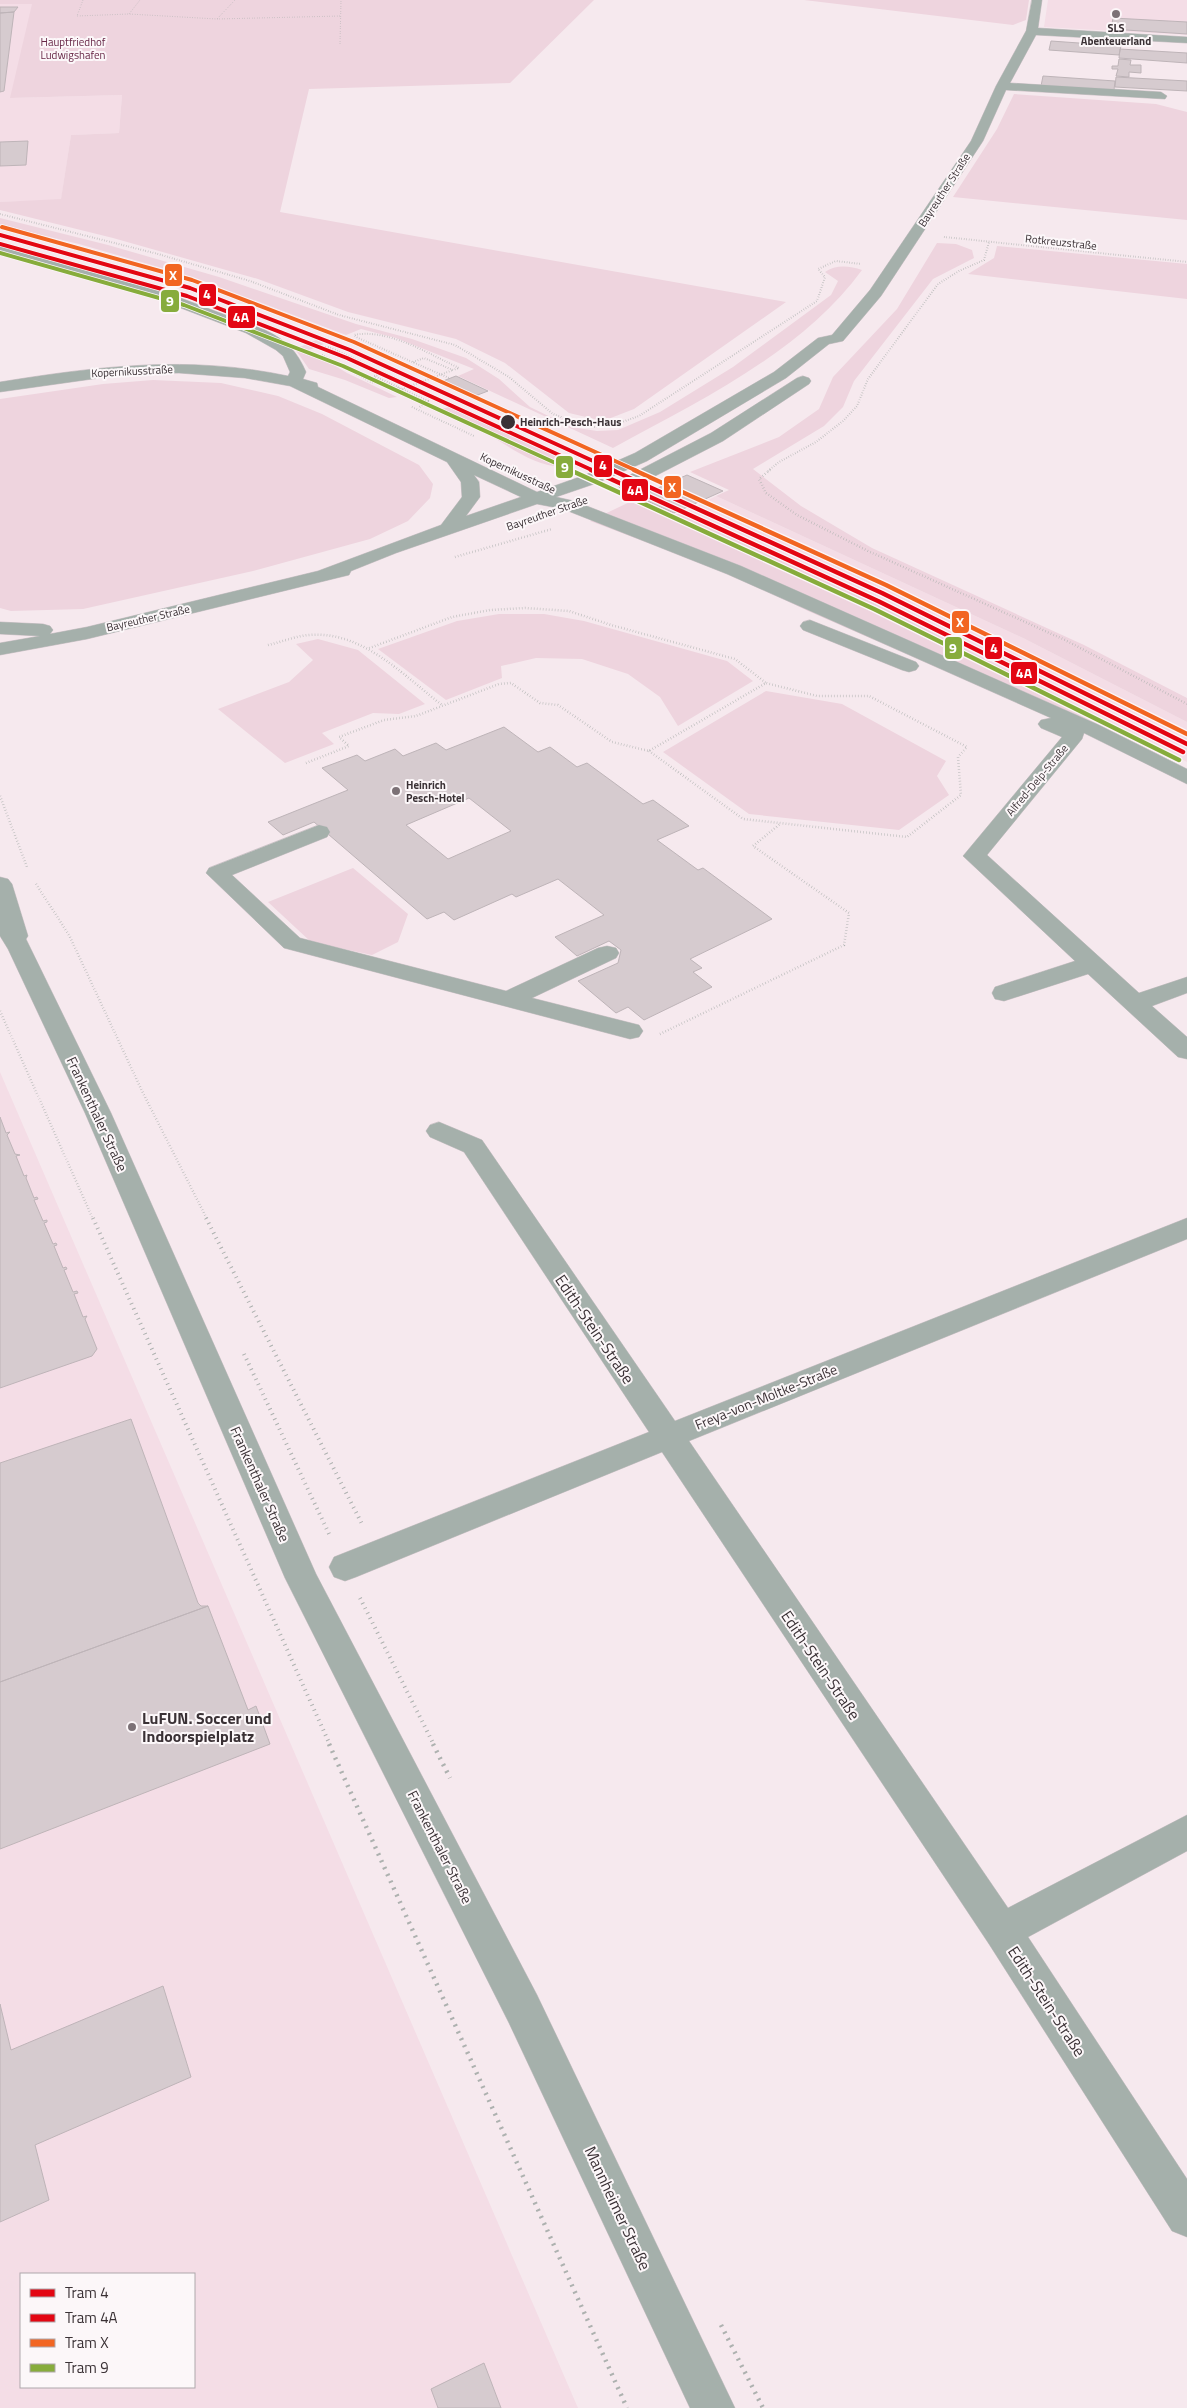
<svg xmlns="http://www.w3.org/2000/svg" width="1187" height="2408" viewBox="0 0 1187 2408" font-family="'Titillium Web',sans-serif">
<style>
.built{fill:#f4dde6;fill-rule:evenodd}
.green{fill:#eed4de}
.building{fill:#d6cbcf;stroke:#beb4b8;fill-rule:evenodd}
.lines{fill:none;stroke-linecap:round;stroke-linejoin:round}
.minor-casing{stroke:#d0c5ca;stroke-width:1}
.path-far4{stroke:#adb1af;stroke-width:1;stroke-dasharray:0.5 2;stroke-linecap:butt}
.path-far3{stroke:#adb1af;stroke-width:2;stroke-dasharray:0.5 2;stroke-linecap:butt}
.path-far2{stroke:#adb1af;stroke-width:2.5;stroke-dasharray:0.5 2.5;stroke-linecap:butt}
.path-far1{stroke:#adb1af;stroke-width:4;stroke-dasharray:1 4.5;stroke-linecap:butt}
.path{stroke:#adb1af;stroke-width:4.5;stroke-dasharray:2 5.5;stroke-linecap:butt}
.minor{fill:#a5b0ab;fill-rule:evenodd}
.path-bridge{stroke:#adb1af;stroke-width:2;stroke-dasharray:0.5 2;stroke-linecap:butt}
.tram-1-far1-casing{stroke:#fcf7f9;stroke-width:5.5}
.tram-1-casing{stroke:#fcf7f9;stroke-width:7}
.tram-2-far1-casing{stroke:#fcf7f9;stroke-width:5.5}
.tram-2-casing{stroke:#fcf7f9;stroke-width:7}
.tram-3-far1-casing{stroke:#fcf7f9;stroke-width:5.5}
.tram-3-casing{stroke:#fcf7f9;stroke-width:7}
.tram-4-far1-casing{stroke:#fcf7f9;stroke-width:5.5}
.tram-4-casing{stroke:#fcf7f9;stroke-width:7}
.tram-1-far1{stroke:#e30613;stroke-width:4}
.tram-1{stroke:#e30613;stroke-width:4.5}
.tram-2-far1{stroke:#e30613;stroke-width:4}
.tram-2{stroke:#e30613;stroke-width:4.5}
.tram-3-far1{stroke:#f26522;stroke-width:4}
.tram-3{stroke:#f26522;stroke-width:4.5}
.tram-4-far1{stroke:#87ac3c;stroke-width:4}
.tram-4{stroke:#87ac3c;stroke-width:4.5}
.poi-dot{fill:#7c7176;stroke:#fcf7f9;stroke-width:2}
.stop-dot{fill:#3a3135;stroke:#fcf7f9;stroke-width:2}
.labels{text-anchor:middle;stroke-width:4;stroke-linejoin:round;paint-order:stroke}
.far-poi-label{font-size:11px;font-weight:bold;fill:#3a3135;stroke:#fcf7f9}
.far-park-label{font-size:11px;fill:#672746;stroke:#fcf7f9}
.far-street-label{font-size:11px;fill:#3a3135;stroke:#fcf7f9}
.far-stop-label{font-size:11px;font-weight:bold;fill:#3a3135;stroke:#fcf7f9;text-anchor:start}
.street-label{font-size:14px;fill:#3a3135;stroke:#fcf7f9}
.near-street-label{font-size:16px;fill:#3a3135;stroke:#fcf7f9}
.near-poi-label{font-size:16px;font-weight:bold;fill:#3a3135;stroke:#fcf7f9;text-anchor:start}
.line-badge{stroke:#fcf7f9;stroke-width:2}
.badge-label{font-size:14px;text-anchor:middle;font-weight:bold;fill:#fff}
</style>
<rect width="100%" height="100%" fill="#f6e9ee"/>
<path class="built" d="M1048 0H1187V35L1044 27Z
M33 3 11 98 122 95 119 133 71 135 61 200 0 202V4Z
M716 496 1025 639 1187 722V762L795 563 685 512Z
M0 1072 578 2408H0ZM21 2274H194V2387H21Z"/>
<path class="green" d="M0 0H594L510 83 309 89 280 212 786 302 634 409 603 421 569 413 505 363 456 339 348 312 258 279 113 238 0 210V202L61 199 71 135 119 133 122 95 10 98 32 4H0Z
M804 0H1029L1026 20 1013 25Z
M1014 94 1156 104 1187 112V220L953 197 997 129Z
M0 218 108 245 219 277 356 324 412 339 466 358 499 379 530 407 571 427 597 431 618 430 660 412 733 367 831 295 838 281 825 272C836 264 850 266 862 270 802 352 701 400 613 448L458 376 474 369 396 338 361 329 346 335 193 277 79 244 0 225Z
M937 243 956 244 972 250 974 258 933 279 854 381 843 407 824 426 753 469 801 506 872 548 1084 645 1187 698V722L1025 639 716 496 729 490 690 472 779 437 819 409 833 377 897 309Z
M997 246 1187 264V299L968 274 994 258Z
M316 340 324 344 309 350 347 373 397 397 389 398 345 380 309 369 295 349Z
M153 380 221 383 278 396 322 414 419 465 433 484 430 498 408 521 370 539 253 571 83 609 11 611 0 608V399L103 384Z
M449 407 576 465C537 474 506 442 474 426 462 420 450 416 438 410Z
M638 498 674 515 685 512 795 563 1177 756 1171 759 1069 725 808 611 731 574 590 521Z
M499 614H544L584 621 727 661 753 681 678 726 660 697 628 674 582 659 536 658 501 666 502 678 446 700 378 649 457 621Z
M318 639 358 650 425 704 399 714 373 713 322 733 334 744 285 763 218 709 289 682 313 660 296 644Z
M766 691 842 704 946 761 937 776 949 795 899 830 749 814 663 752Z
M353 868 408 914 398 942 372 955 311 942 268 902Z"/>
<path class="building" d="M0 7H18L14 12 0 13Z
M14 12 4 91 0 92V13Z
M1113 18 1187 22V34L1111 29Z
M1051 41 1121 46 1119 55 1049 50Z
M1120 49 1187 53V63L1119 58Z
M1119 59 1131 60 1130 65H1141V73L1129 72V77L1116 76 1118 69H1112V66H1118Z
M1043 76 1115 81 1114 90 1041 86Z
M1116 77 1187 81V91L1115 87Z
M28 141 26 165 0 166V142Z
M456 376 488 391 475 396 443 381Z
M687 475 723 491 674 513 638 497Z
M504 727 538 752 550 747 577 767 587 763 643 804 653 800 689 826 657 840 698 870 703 868 772 919 690 959 702 968 693 972 712 987 644 1020 628 1007 616 1013 578 981 618 963 621 950 609 941 577 956 555 937 604 915 558 879 516 897 512 894 454 920 444 912 427 919 314 822 283 835 268 822 348 790 322 768 357 755 365 761 395 749 403 756 436 743 446 750ZM469 798 511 831 448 859 406 825Z
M0 1117 6 1133 10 1132 7 1135 15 1154 20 1155 16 1156 24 1176 27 1175 26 1178 34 1198 37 1197 38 1199 34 1200 43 1221 47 1220V1222L44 1223 53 1244 56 1243 57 1245 54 1246 63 1268 66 1267 67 1269 64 1270 73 1292 77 1291 78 1293 74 1294 83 1317 87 1316 85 1319 97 1349 92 1356 0 1388Z
M131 1419 198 1603 201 1606H208L0 1682V1463Z
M208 1606 248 1710 256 1706 270 1744 0 1849V1682Z
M163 1986 191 2077 35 2145 49 2200 0 2222V2004L11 2050Z
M484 2363 501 2408H438L431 2389Z"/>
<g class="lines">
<defs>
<path id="minor" d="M1032 0H1042L1038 28 1187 37V43L1036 35 1010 83 1161 92 1167 96 1165 99 1006 90 983 141 881 296 843 341 829 344 786 378 647 461 597 483 556 497 574 501 741 566 1099 725 1187 769V784L1084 733 1082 739 987 855 1139 993 1187 977V993L1152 1006 1187 1037V1059L1178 1057 1088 974 1004 1001 995 999 992 993 995 987 1075 961 963 856 1062 737 1041 728 1038 724 1041 720 1051 718 727 574 563 509 537 504 396 553 351 571 349 575 87 639 0 655V643L40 636 0 634V622L43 624 50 626 53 630 50 634 87 627 318 571 441 525 462 497 461 482 447 462 290 386 245 378 179 373 128 374 0 392V382C99 366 189 355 288 376L290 372 283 356 276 350 246 333 139 292 0 252V244L149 286 265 330C286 340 297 351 306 372L303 379 317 383 318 387 537 492 585 475 635 453 774 372 818 338 832 335 870 290 971 141 996 86 1026 31ZM474 475 521 497 466 516 480 497 479 482Z
M803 376 809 378 811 381 809 384 723 441 632 488H620L617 484 620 480 711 433 797 378Z
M810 620 916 662 919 666 916 670 909 672 902 670 803 630 800 626 803 622Z
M319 825 327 827 330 832 327 837 232 875 300 938 506 991 598 948 607 946 616 948 619 953 616 958 532 998 639 1025 643 1031 639 1037 630 1039 284 948 206 873 209 868Z
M0 877 8 879 12 884 28 936 26 939 111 1113 316 1574 537 1995 735 2408H690L509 2023 285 1578 85 1113 8 949 0 936Z
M439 1122 482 1140 675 1421 1187 1218V1239L689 1441 1008 1908 1187 1815V1851L1028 1937 1187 2179V2237L1172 2231 989 1944 662 1452 356 1577 345 1581 334 1577 329 1567 334 1557 649 1432 464 1152 430 1137 426 1131 430 1125Z"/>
</defs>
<use href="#minor" class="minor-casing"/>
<path class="path-far4" d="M83 0 77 16 129 14 217 19 235 0
M129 14 140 0
M217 19 341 16
M340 44 341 0"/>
<path class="path-far3" d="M0 214 158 254 250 281 339 315 455 345 509 377 553 414 572 421 593 427 611 426 639 416 817 301 825 277 818 269 836 261 861 264
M944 237 1187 262
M318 348 329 347 420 390
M322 355 371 382 402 389
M413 362 424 358 453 370 459 368C429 354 388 328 354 335L358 338 449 378
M382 374 374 376 428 401 418 408
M412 407 474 436
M768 471 779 462 816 442 843 421 857 406 868 379 938 284 959 271 984 260 989 242"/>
<path class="path-far2" d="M770 470 759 479 766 493 797 515 868 551 1065 640 1187 704
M455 557 552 529
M268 645C282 642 295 636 309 635 362 630 404 676 442 705
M649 751 743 819 907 837 961 795 958 757 967 747 869 696H817L766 683
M306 763 349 746 339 737 384 720 416 716 499 684 511 683 540 703 558 705 612 742 649 751 766 683 735 659 611 625 569 611 525 608 490 610 452 617 367 649
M0 796 27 867
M36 884 69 935 143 1093 207 1219
M0 1011 93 1219
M660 1034 844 945 849 913 753 846 780 824"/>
<path class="path-far1" d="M93 1218 330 1745
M206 1218 362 1524
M244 1354 330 1536
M360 1598 434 1745"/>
<path class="path" d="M329 1744 627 2408
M433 1744 450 1778
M721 2325 763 2408"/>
<use href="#minor" class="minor"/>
<path class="path-bridge" d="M402 389 453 370"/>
<defs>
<path id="tram-1-far1" d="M0 235 190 288 350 350 615 471"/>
<path id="tram-1" d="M612 470 882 593 1187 744"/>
<path id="tram-2-far1" d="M0 244 187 296 347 358 594 471"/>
<path id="tram-2" d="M591 470 878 601 1183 752"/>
<path id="tram-3-far1" d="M2 227 192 280 354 342 637 471"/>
<path id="tram-3" d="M634 470 886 585 1187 734"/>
<path id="tram-4-far1" d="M0 253 184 305 343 366 573 471"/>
<path id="tram-4" d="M570 470 874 609 1179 760"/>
</defs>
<use href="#tram-1-far1" class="tram-1-far1-casing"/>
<use href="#tram-1" class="tram-1-casing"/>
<use href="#tram-2-far1" class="tram-2-far1-casing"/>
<use href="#tram-2" class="tram-2-casing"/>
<use href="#tram-3-far1" class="tram-3-far1-casing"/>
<use href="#tram-3" class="tram-3-casing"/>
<use href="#tram-4-far1" class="tram-4-far1-casing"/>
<use href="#tram-4" class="tram-4-casing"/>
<use href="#tram-1-far1" class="tram-1-far1"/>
<use href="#tram-1" class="tram-1"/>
<use href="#tram-2-far1" class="tram-2-far1"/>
<use href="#tram-2" class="tram-2"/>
<use href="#tram-3-far1" class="tram-3-far1"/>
<use href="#tram-3" class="tram-3"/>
<use href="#tram-4-far1" class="tram-4-far1"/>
<use href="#tram-4" class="tram-4"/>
</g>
<g class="poi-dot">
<circle cx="1116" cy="14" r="5"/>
<circle cx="396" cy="791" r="5"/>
<circle cx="132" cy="1727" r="5"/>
</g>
<circle class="stop-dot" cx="508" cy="422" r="8"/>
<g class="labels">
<g class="far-poi-label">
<text x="1116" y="32">SLS<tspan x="1116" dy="13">Abenteuerland</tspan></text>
<text x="406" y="789" text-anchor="start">Heinrich<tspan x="406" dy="13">Pesch-Hotel</tspan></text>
</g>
<g class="far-park-label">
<text x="73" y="46">Hauptfriedhof<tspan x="73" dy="13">Ludwigshafen</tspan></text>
</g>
<g class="far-street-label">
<text transform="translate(944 190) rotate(-57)" y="4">Bayreuther Straße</text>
<text transform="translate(1061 242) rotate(6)" y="4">Rotkreuzstraße</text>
<text transform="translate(132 371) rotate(-3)" y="4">Kopernikusstraße</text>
<text transform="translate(518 473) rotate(25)" y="4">Kopernikusstraße</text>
<text transform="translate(547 513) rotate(-19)" y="4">Bayreuther Straße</text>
<text transform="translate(148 618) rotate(-13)" y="4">Bayreuther Straße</text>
<text transform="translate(1037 780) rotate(-50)" y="4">Alfred-Delp-Straße</text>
</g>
<g class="far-stop-label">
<text x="520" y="426">Heinrich-Pesch-Haus</text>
</g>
<g class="street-label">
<text transform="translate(97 1114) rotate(65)" y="5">Frankenthaler Straße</text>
<text transform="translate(766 1397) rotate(-22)" y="5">Freya-von-Moltke-Straße</text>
<text transform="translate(260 1484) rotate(66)" y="5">Frankenthaler Straße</text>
<text transform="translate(440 1847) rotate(63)" y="5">Frankenthaler Straße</text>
</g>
<g class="near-street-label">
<text transform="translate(595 1329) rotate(56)" y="6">Edith-Stein-Straße</text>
<text transform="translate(821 1665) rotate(56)" y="6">Edith-Stein-Straße</text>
<text transform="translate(1047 2001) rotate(57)" y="6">Edith-Stein-Straße</text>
<text transform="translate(618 2208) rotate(65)" y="6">Mannheimer Straße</text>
</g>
<g class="near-poi-label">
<text x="142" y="1724">LuFUN. Soccer und<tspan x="142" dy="18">Indoorspielplatz</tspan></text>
</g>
</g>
<g class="line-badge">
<rect x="164" y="263" width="19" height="24" rx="5" fill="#f26522"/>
<rect x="198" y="283" width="19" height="24" rx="5" fill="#e30613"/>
<rect x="160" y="289" width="20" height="24" rx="5" fill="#87ac3c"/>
<rect x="227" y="305" width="29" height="24" rx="5" fill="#e30613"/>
<rect x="593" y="454" width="20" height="24" rx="5" fill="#e30613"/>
<rect x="555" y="455" width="19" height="24" rx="5" fill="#87ac3c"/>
<rect x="663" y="475" width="19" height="24" rx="5" fill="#f26522"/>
<rect x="621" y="478" width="28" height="24" rx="5" fill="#e30613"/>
<rect x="951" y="610" width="19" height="24" rx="5" fill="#f26522"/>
<rect x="944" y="636" width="19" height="24" rx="5" fill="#87ac3c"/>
<rect x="984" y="636" width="19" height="24" rx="5" fill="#e30613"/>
<rect x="1010" y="661" width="28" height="24" rx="5" fill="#e30613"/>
</g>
<g class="badge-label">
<text x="173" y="280">X</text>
<text x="207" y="299">4</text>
<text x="170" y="306">9</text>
<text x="241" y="322">4A</text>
<text x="603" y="470">4</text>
<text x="565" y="472">9</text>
<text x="672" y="492">X</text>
<text x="635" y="495">4A</text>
<text x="960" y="627">X</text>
<text x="953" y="653">9</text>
<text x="994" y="653">4</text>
<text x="1024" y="678">4A</text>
</g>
<rect x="20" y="2273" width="175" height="115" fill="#fcf7f9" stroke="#aea8ab"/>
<rect x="30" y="2289" width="25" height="8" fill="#e30613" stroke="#aea8ab"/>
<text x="65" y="2298" font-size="15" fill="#3a3135">Tram 4</text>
<rect x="30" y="2314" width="25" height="8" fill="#e30613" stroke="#aea8ab"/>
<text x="65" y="2323" font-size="15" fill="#3a3135">Tram 4A</text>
<rect x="30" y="2339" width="25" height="8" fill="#f26522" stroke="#aea8ab"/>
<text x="65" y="2348" font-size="15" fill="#3a3135">Tram X</text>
<rect x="30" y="2364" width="25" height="8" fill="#87ac3c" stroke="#aea8ab"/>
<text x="65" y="2373" font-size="15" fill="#3a3135">Tram 9</text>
</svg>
